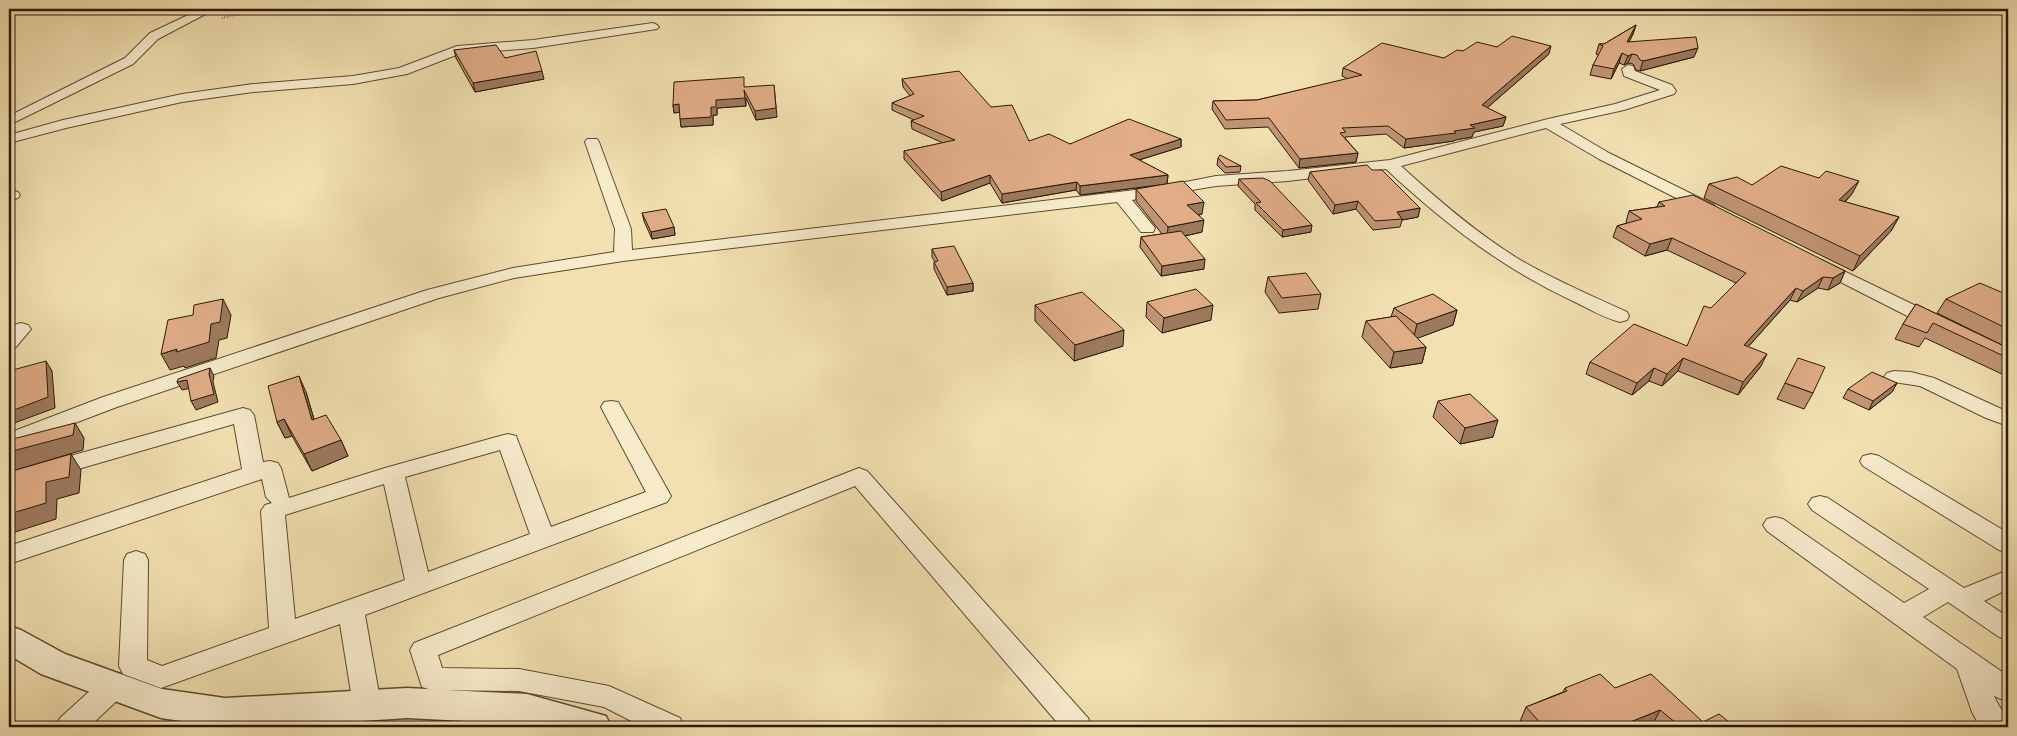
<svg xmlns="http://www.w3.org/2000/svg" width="2017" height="736" viewBox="0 0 2017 736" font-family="Cardo,serif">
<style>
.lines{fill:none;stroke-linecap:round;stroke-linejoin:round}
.minor-casing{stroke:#5c4c30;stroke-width:2}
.tertiary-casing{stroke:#5c4c30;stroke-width:3}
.path{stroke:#2a1a06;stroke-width:2;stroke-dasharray:0.5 2;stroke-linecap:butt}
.minor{fill:#f7ebcc;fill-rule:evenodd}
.tertiary{fill:#f7ebcc;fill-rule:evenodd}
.wall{fill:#c19574;stroke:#2a1a06}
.shaded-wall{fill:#9d795e;stroke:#2a1a06}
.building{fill:#e0ad87;stroke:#2a1a06}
</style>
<rect width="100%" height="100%" fill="#f2e0b0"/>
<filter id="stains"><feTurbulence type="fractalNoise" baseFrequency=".004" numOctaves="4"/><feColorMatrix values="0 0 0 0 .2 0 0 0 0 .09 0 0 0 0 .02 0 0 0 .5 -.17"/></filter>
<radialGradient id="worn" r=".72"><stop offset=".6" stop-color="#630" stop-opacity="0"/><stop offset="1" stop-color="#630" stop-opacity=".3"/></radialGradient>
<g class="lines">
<defs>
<path id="minor" d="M201 9H215L158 39 133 64 9 125V116L125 58 150 33Z
M653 23 657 25 659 27 657 29 533 48 459 54 407 74 353 84 253 92 182 102 66 128 9 143V135L63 120 182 94 253 84 353 76 399 68 457 46 533 40Z
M1628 65 1633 66 1635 71 1672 85 1676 91 1674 94 1624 110 1560 124 1609 153 1714 205 1716 208 1714 211H1702L1599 159 1546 128 1401 166C1437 199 1475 232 1517 258 1552 279 1590 295 1627 312L1629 316 1627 320 1620 322C1604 318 1589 309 1575 302 1503 269 1444 223 1386 169L1288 181 1216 186 1132 200 1155 228 1153 232H1141L1117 202 623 261 514 278 439 298 117 407 9 448V433L103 397 427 290 513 268 614 252 615 229 585 142 587 139H597L599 142 631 229 632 250 1160 187 1216 176 1288 171 1390 160 1548 119 1615 104 1660 90 1624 76 1622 69Z
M12 190 18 192 20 195 18 198 9 201V191Z
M1819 259 1943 319 1945 323 1943 327 1936 329 1929 327 1813 268 1810 264 1813 260Z
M21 323 28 325 31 329 16 347 9 349V331L14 325Z
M1894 371 1911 372 1934 378 2008 412V426L1986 418 1920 386 1887 381 1884 377 1887 373Z
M611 401 618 402 621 407 671 496 667 502 365 615 381 705 377 713 367 717 357 713 353 705 340 624 161 688 123 674 119 666 124 560 127 554 136 551 145 554 148 560 147 660 162 666 269 628 261 511 265 505 272 503 266 497 262 479 9 564V546L242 469 234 424 9 489V473L243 408 250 410 254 415 263 462 270 461 278 463 281 468 289 498 385 468 500 436 508 434 516 436 551 527 646 492 601 407 604 402ZM500 450 530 534 428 572 405 477ZM384 484 405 580 295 619 285 515Z
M1871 454 1879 456 2008 533V553L1999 550 1863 466 1860 461 1863 456Z
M859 468 867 471 1088 718 1092 727H1061L855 486 438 655 442 668 519 669 609 686 680 718 684 727H643L604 707 519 691 432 690 422 687 410 650 414 643Z
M1820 496 1828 498 1964 588 2008 570V589L1984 601 2008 617V640L1999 637 1948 602 1923 617 2008 676V702L1994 696C1998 706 2008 717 2008 727H1980L1972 712 1957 669 1767 531 1763 525 1767 519 1775 517 1783 519 1904 603 1929 589 1812 510 1808 504 1812 498Z
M114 675 124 678 128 686 124 694 89 727H56L60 718 104 678Z"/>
<path id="tertiary" d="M9 626 21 630 65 654 162 689 225 698 407 688 527 694 606 716 611 727H540L527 724 407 718 271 727H222L161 718 41 674 9 655Z"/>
</defs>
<use href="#minor" class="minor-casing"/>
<use href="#tertiary" class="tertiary-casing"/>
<path class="path" d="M222 18 262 9"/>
<use href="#minor" class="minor"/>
<use href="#tertiary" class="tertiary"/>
</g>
<path class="wall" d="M1636 25 1633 34 1629 42 1694 57 1640 71 1636 70 1633 64 1628 63 1624 65 1619 63 1611 79 1590 75 1593 65 1599 55 1596 54 1599 44H1604Z
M1497 47 1549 54 1487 108 1506 117 1503 126 1474 132 1472 137 1455 140 1454 141 1404 148 1386 134 1345 137V138L1358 153 1356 162 1299 168 1268 127 1225 129 1212 109 1213 101 1257 100 1348 79 1342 76 1343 68 1444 58 1463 51Z
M454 50 505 58 544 79 475 92 456 58Z
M902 79 991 107 1029 141 1070 144 1181 139V147L1139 160 1168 175 1167 184 1080 195 1076 190 1002 203 990 183 942 201 904 159V151L943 143 912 129 911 121 914 120 892 110V103L910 96 903 87Z
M745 87 777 117 756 120 746 98V106L717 108V115H713V125L681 127 680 112 674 113 673 105Z
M1218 158 1241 166 1240 172 1225 173 1217 165Z
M1372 170 1420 208 1418 217 1402 220 1400 227 1373 230 1356 209 1333 214 1308 180 1310 172Z
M1239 179 1311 232 1282 237 1255 210V204L1238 186Z
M1709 184 1752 185 1852 194 1845 202 1899 217 1891 231 1853 271 1704 198Z
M1136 189 1202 214 1199 215 1202 232 1185 236 1204 269 1161 276 1140 247 1141 237 1162 234 1136 201Z
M1659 202 1845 271 1840 283 1828 290 1818 288 1797 302 1790 300 1748 347 1761 366 1738 395 1678 371 1662 386 1649 381 1632 395 1586 374 1590 362 1687 346 1711 308 1736 283 1667 250 1645 256 1613 237 1617 226 1627 223 1626 222 1629 211 1657 207Z
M642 213 674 227 675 235 652 239 644 221Z
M932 249 973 283V291L947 295 934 269V262H935L932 257Z
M1268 277 1321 294 1318 309 1279 313 1265 292Z
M2008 295V348L1937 313 1946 299Z
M1147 302 1211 320 1162 333 1146 317Z
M1916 304 2008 348V372L2004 375 1925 338 1919 347 1895 339 1903 324Z
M1035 305 1123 346 1074 361 1035 321Z
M1394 308 1457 310 1453 325 1417 338 1426 347 1422 363 1390 368 1362 337 1366 321 1391 317Z
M1785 383 1813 393 1804 409 1777 399Z
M1897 383 1892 392 1869 410 1843 398 1848 389Z
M306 392 314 419 341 440 348 456 312 471 292 436 285 438 277 422Z
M1438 401 1493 437 1460 444 1433 417Z
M1565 688H1615L1703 722 1735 727H1653L1652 726 1649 727H1522L1519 724 1526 707 1563 692Z"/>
<path class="shaded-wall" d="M1636 25 1633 34 1624 52 1627 42Z
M1551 46 1549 54 1480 114 1482 105Z
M1698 48 1694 57 1640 71 1643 61Z
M1622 53 1619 63 1611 79 1614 69Z
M1632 54 1628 63 1624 65 1628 56Z
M542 71 544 79 475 92 473 83Z
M774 85 777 117 756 120 755 111Z
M744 90 746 106 717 108V115H713V125L681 127 680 119 711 107 716 100Z
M679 104 681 112 674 113 673 105Z
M1506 117 1503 126 1474 132 1472 137 1455 140 1454 141 1404 148 1406 139 1454 131 1470 125Z
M1181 139V147L1129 163 1130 155Z
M1358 153 1356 162 1299 168 1300 159Z
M9 173 11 177 9 180Z
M990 175V183L942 201 941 192Z
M1168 175 1167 184 1080 195V186Z
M1859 181 1852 194 1832 214 1839 200Z
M1077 182 1076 190 1002 203V194Z
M1358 201 1356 209 1333 214 1335 205Z
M1204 202 1202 214 1186 217 1187 205Z
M1420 208 1418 217 1402 220V219L1397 212Z
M1899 217 1891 231 1853 271 1860 256Z
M1204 220 1202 232 1167 240 1168 227Z
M1312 225 1311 232 1282 237 1283 230Z
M674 227 675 235 652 239 651 232Z
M1672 238 1667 250 1645 256 1650 244Z
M1205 259 1204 269 1161 276 1162 266Z
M1845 271 1840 283 1828 290 1833 278Z
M1823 277 1818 288 1797 302 1803 291Z
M973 283V291L947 295V287Z
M1796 288 1790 300 1739 357 1744 345Z
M223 299 231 315 227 338 219 340 216 358 185 368 184 366 170 370 161 354 177 349 211 324Z
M1213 305 1211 320 1162 333 1164 318Z
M1457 310 1453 325 1413 340 1417 324Z
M1124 330 1123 346 1074 361 1075 345Z
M1426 347 1422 363 1390 368 1394 352Z
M1767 354 1761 366 1738 395 1743 382Z
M1683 358 1678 371 1662 386 1667 374Z
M46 361 52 371 55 408 9 425V412Z
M210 368 214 376 213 382 218 402 196 410 191 401 209 374Z
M1654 368 1649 381 1632 395 1637 383Z
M2008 368V372L2004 375Z
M299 376 306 392 319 437 312 420Z
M187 380 191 388 182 390 177 382Z
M1897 383 1892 392 1869 410 1873 401Z
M284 419 292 436 285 438 277 422Z
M1498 420 1493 437 1460 444 1465 428Z
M75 423 84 438 83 450 9 472V452Z
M341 440 348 456 312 471 304 454Z
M71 454 81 470 79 493 57 499 56 519 9 534V514L46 482Z
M1660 710 1652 726 1649 727H1618Z"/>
<path class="building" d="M1636 25 1627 42 1696 37 1698 48 1643 61 1640 60 1637 55 1632 54 1628 56 1622 53 1614 69 1593 65 1603 46 1599 44H1604Z
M1512 36 1551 46 1482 105 1506 117 1470 125 1475 128 1454 131 1456 133 1406 139 1388 126 1342 128 1346 132 1340 133 1358 153 1300 159 1269 118 1226 120 1213 101 1257 100 1362 75 1343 68 1382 43 1444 58 1457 50 1463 51 1477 42 1497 47Z
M496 45 505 58 536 51 542 71 473 83 454 50Z
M959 71 991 107 1012 105 1029 141 1049 134 1070 144 1129 119 1181 139 1130 155 1168 175 1080 186 1077 182 1002 194 990 175 941 192 904 151 955 140 911 121 924 116 892 103 914 94 902 79Z
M744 77V87L774 85 776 108 755 111 744 90 745 98 716 100V107H711V117L680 119 679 104 673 105 674 82Z
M1220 155 1241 166 1226 167 1218 158Z
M1367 165 1372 170H1382L1420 208 1397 212 1402 219 1375 221 1358 201 1335 205 1310 172Z
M1781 166 1819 178 1826 171 1859 181 1839 200 1899 217 1860 256 1709 184 1737 177 1752 185Z
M1263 178 1270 181 1312 225 1283 230 1256 203 1261 202 1239 179Z
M1183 181 1204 202 1187 205 1204 220 1168 227 1136 189Z
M1693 195 1845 271 1833 278 1823 277 1803 291 1796 288 1744 345 1767 354 1743 382 1683 358 1667 374 1654 368 1637 383 1590 362 1634 324 1687 346 1704 306 1711 308 1746 273 1672 238 1650 244 1617 226 1642 219 1629 211 1665 206 1659 202Z
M666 209 674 227 651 232 642 213Z
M1181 231 1205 259 1162 266 1141 237Z
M954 246 973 283 947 287 934 262 938 261 932 249Z
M1306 273 1321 294 1282 298 1268 277Z
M1980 283 2008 295V300L2006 301 2008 302V329L1946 299Z
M1196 289 1213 305 1164 318 1147 302Z
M1082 292 1124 330 1075 345 1035 305Z
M1433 294 1457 310 1417 324 1394 308Z
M223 299 220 322 211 324 209 342 176 352 177 349 161 354 168 320 193 315 194 305Z
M1916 304 2008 348V358L1933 323 1927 333 1903 324Z
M1396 316 1426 347 1394 352 1366 321Z
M1798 358 1825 367 1813 393 1785 383Z
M46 361 48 397 9 412V371Z
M210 368 209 374 214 394 191 401 187 380 177 382 178 379Z
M1872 372 1897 383 1873 401 1848 389Z
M299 376 312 420 326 415 341 440 304 454 284 419 277 422 268 386Z
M1470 394 1498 420 1465 428 1438 401Z
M75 423 73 435 9 452V440Z
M71 454 69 477 46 482V503L9 514V472Z
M1600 674 1615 688 1651 674 1703 722 1719 714 1735 727H1681L1660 710 1618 727H1544L1526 707 1567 691 1565 688Z"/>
<rect width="2017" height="736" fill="none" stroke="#f2e0b0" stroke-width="30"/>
<rect x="10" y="10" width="1997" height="716" fill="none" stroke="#2a1a06" stroke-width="2.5"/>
<rect x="15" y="15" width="1987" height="706" fill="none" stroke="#2a1a06"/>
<rect width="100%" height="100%" filter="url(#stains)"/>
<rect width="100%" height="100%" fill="url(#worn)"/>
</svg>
